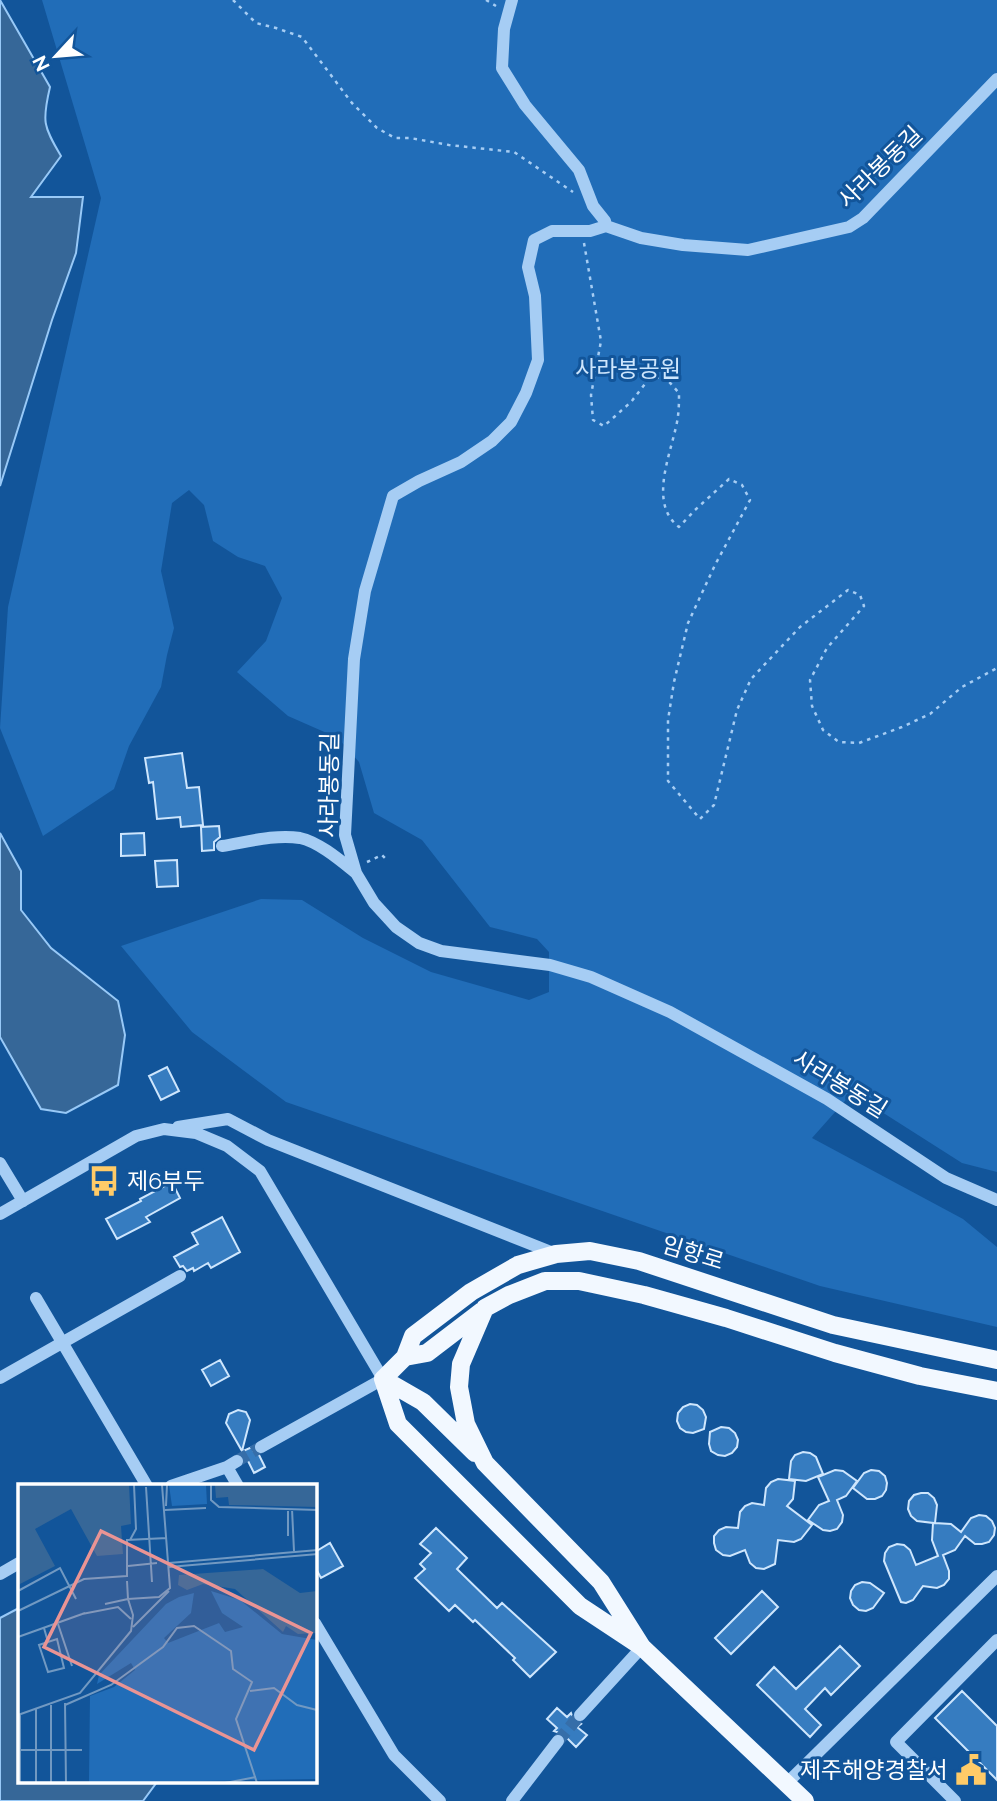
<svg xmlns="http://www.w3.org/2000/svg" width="997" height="1801" viewBox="0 0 997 1801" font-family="Raleway,'Noto Sans KR',sans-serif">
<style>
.green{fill:#216db8}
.water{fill:#366798;stroke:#98c9f7;stroke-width:2}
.building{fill:#367cc0;stroke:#cee6fd;stroke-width:2}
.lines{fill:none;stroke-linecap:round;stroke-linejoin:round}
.minor-tunnel{stroke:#366ea9;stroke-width:12;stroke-dasharray:12 6;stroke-linecap:butt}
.path{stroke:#a6cdf4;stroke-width:2.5;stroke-dasharray:3.5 5;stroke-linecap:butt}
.minor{stroke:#a6cdf4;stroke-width:12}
.major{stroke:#f2f8ff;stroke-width:18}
.labels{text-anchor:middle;stroke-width:6;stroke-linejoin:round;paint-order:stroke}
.street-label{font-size:23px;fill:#fff;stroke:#12559a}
.park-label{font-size:23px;fill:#cee6fd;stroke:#12559a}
.poi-label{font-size:23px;fill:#fff;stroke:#12559a;text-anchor:start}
.inset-road{fill:none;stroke:#7199c2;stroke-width:2}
.view{fill:#ea9494;fill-opacity:0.15;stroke:#ea9494;stroke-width:3.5}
.inset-edge{fill:none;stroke:#fff;stroke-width:3.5}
</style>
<rect width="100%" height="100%" fill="#12559a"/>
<path class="green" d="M42 0H997V1172L962 1163 852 1093 812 1138 963 1219 997 1247V1327L820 1286 286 1102 192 1032 121 946 261 899 302 900 363 938 431 972 529 1000 549 992V952L537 939 490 927 422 840 374 813 359 762 338 738 288 716 237 672 266 641 282 598 265 566 238 557 213 541 204 505 189 490 172 503 161 571 174 628 167 655 161 687 129 746 114 789 43 836 0 728 8 607 101 198Z"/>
<path class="water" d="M0 0 50 87C42 121 43 126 61 156L31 197H83L76 253 52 320 0 486Z
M0 833 21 871V910L51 948 118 1001 125 1035 118 1085 66 1113 41 1109 0 1037Z
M19 1608V1782H157L143 1801H0V1618Z"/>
<path class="building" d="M182 753 187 788 199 787 203 825 181 827 180 817 157 819 153 782 149 783 145 758Z
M219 826 220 837 214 842V850L202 851 201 827Z
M144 833 145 855 121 856V834Z
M177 860 178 886 157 887 155 861Z
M167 1067 179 1091 161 1100 149 1076Z
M172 1182 180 1198 146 1217 150 1222 117 1239 106 1219 141 1201 140 1199Z
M222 1217 240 1252 211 1268 208 1263 194 1271 193 1268 187 1271 183 1266 180 1267 174 1257 198 1244 192 1233Z
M220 1360 229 1376 211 1386 202 1370Z
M690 1404 697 1405 703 1410 706 1417 704 1429 693 1433 686 1432 680 1428 677 1421 678 1413 683 1407Z
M238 1410 246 1412 250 1420 242 1451 226 1423 229 1414Z
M721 1427 729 1428 735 1433 738 1440 737 1447 732 1453 725 1456 718 1455 711 1451 709 1444 710 1432Z
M252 1447 254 1452 259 1455 265 1467 254 1473 243 1451Z
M803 1452 810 1453 816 1457 823 1474 806 1481 789 1479 791 1461 795 1455Z
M835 1470 843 1471 857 1481 846 1496 837 1500 843 1515 842 1522 837 1529 830 1531 823 1530 808 1520 819 1505 829 1501 818 1477Z
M871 1470 879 1471 885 1476 887 1483 886 1490 882 1496 875 1499H867L853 1488 864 1473Z
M778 1479 795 1481 793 1499 787 1506 812 1525 801 1539 794 1542 778 1540 775 1564 764 1569 756 1568 750 1563 745 1550 730 1556 723 1555 716 1550 714 1543V1536L719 1530 726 1527 738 1528 740 1512 745 1506 752 1503 764 1505 766 1488 771 1482Z
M921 1493H928L934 1498 937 1505 935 1523 951 1524 961 1532 971 1518 979 1515 986 1516 992 1521 995 1528 994 1535 989 1542 982 1544H975L965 1536 955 1550 943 1555 949 1571V1579L944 1585 937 1588 923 1586 913 1600 906 1603 901 1602 884 1561 885 1553 889 1547 897 1544 904 1545 910 1550 916 1565 938 1556 932 1540 933 1523 917 1521 911 1516 908 1509 909 1501 914 1495Z
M436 1528 467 1558 457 1569 497 1608 502 1603 556 1652 530 1677 513 1660 515 1658 475 1620 473 1622 455 1605 449 1611 415 1578 425 1569 420 1564 431 1553 420 1544Z
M330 1543 343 1566 321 1578 315 1567V1552Z
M862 1582 870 1583 884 1593 873 1608 866 1611 859 1610 853 1605 850 1598 851 1591 855 1585Z
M762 1591 778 1607 731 1654 715 1638Z
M840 1646 860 1666 831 1695 825 1688 805 1709 821 1725 810 1737 757 1685 774 1667 796 1689Z
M962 1691 997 1726V1780L935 1718Z
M557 1708 567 1717 571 1713 574 1721 581 1724 577 1727 587 1735 576 1747 563 1734 554 1731 557 1728 547 1719Z"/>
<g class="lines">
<path class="minor-tunnel" d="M237 1461 261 1447
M558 1741 580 1715"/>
<path class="path" d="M233 0 256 23 276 28 302 37 352 103 377 128 395 138H410L449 145 514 152 573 192
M486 0 496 6
M584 243 601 341 591 395 593 420 604 426 631 402 648 380 664 376 679 393C679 400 679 408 678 416 674 448 646 502 679 527L695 510 729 479 742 485 750 500 715 565 688 623 674 682 668 720V781L700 819 714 805 737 710 751 679 800 627 848 590 860 595 864 606 827 648 810 680 812 706 823 730 839 742 859 743 902 727 930 714 962 687 997 668
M367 862 382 855 386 859"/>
<path class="minor" d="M512 0 504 29 502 68 525 105 579 170 593 206 605 221 606 226
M997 79 863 218 849 227 748 250 683 245 641 238 606 226 590 231H552L534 240 528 267 535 296 538 360 526 393 511 422 492 441 461 462 419 481 393 496 365 591 354 659 345 835 356 873 374 903 396 927 419 943 441 951 550 965 591 977 670 1012 827 1099 946 1178 997 1200
M222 846C247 842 275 834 300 838 319 842 341 861 356 873
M178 1127 228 1119 268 1140 556 1254
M0 1163 23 1201
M0 1214 136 1136 164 1129 196 1133 227 1146 260 1171 383 1379 261 1447
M36 1298 147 1486
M0 1378 180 1276
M227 1467 238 1486
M171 1486 227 1467 237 1461
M0 1574 19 1563
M315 1623 394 1755 440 1801
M580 1715 642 1647
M787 1783 997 1576
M512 1801 558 1741
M955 1801 896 1742 997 1640"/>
<path class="major" d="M405 1357 427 1353 482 1311
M383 1379 405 1357 413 1336 471 1292 518 1265 556 1254 590 1251 639 1261 833 1325 997 1360
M383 1379 398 1424 580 1606 642 1647 805 1801
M383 1379 423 1402 475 1453
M642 1647 601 1582 485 1463 466 1424 459 1387 461 1364 485 1308 509 1295 545 1281H579L644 1295 726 1318 835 1353 920 1376 997 1391"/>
</g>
<defs>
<symbol id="bus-bare" viewBox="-9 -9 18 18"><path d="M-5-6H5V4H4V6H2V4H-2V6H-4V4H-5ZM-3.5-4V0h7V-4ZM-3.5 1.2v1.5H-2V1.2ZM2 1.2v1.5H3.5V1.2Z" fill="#ffcb68" stroke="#12559a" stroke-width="2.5" paint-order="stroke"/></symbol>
<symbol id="civic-bare" viewBox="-9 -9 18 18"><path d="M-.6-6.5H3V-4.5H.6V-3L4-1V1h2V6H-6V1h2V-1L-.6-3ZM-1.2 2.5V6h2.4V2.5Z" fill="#ffcb68" stroke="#12559a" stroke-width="2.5" paint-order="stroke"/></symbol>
</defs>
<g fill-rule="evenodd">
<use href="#bus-bare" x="82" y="1159" width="44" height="44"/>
<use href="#civic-bare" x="949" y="1748" width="44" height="44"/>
</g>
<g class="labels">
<g class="street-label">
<text transform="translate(880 167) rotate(-44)" y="8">사라봉동길</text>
<text transform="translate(329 785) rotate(-89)" y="8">사라봉동길</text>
<text transform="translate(840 1084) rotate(32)" y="8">사라봉동길</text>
<text transform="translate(693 1253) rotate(17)" y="8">임항로</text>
</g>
<g class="park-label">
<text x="628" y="377">사라봉공원</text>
</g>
<g class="poi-label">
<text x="127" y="1189">제6부두</text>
<text x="948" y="1778" text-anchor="end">제주해양경찰서</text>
</g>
</g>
<g transform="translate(18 1484)">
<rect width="299" height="299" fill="#12559a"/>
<path d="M151 1H188L189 20 154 22ZM193 107 222 116 264 150 299 156 300 295 71 299 72 212 96 203 117 186 113 179 79 200 81 191 148 120 161 113 176 109 173 129 146 154 150 159 201 139 207 148 225 143 204 129Z" fill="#216db8"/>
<path d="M0 1H111L113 40 103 42 105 70 79 72 53 25 17 45 37 82 0 101ZM197 1H299V23L211 21 210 13 198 14ZM245 85 282 109 299 107V149L280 150 268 142 265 148 217 105 185 100 169 106 160 101 161 91Z" fill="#366798"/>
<path class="inset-road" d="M193 1V16L201 23 300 26M128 3 134 98M148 22 149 1M274 25 276 67M147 26 188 24M270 52V25M112 56 118 45 116 1M151 79 300 66M110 82 139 79M151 83 300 70M109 93V56L149 54M109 97 110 115 141 113 152 104 144 1M0 107 42 84 58 115M87 120 110 115M0 127 66 95 109 92M64 130 100 123 113 135M40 140 54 182M115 143 151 107M26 144 30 158 39 155 46 184 30 188 21 161 30 158M0 153 67 129M232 207 256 204 279 221 299 226M47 219 48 299M47 221 93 201 145 163 159 144 176 142 213 167 215 185 234 198 218 235 239 299M18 225V299M0 231 62 209 113 147 115 131 110 115M1 266H64M2 299V230M33 299V221M207 299 238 293"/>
<path class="view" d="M83 47 293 149 236 266 26 163Z"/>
<rect width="299" height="299" class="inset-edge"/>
</g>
<g transform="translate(56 56) rotate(244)" stroke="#12559a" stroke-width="5" paint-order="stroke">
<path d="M0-5L12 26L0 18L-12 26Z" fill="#ffffff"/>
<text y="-10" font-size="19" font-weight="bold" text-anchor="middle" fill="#ffffff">N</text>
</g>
</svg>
